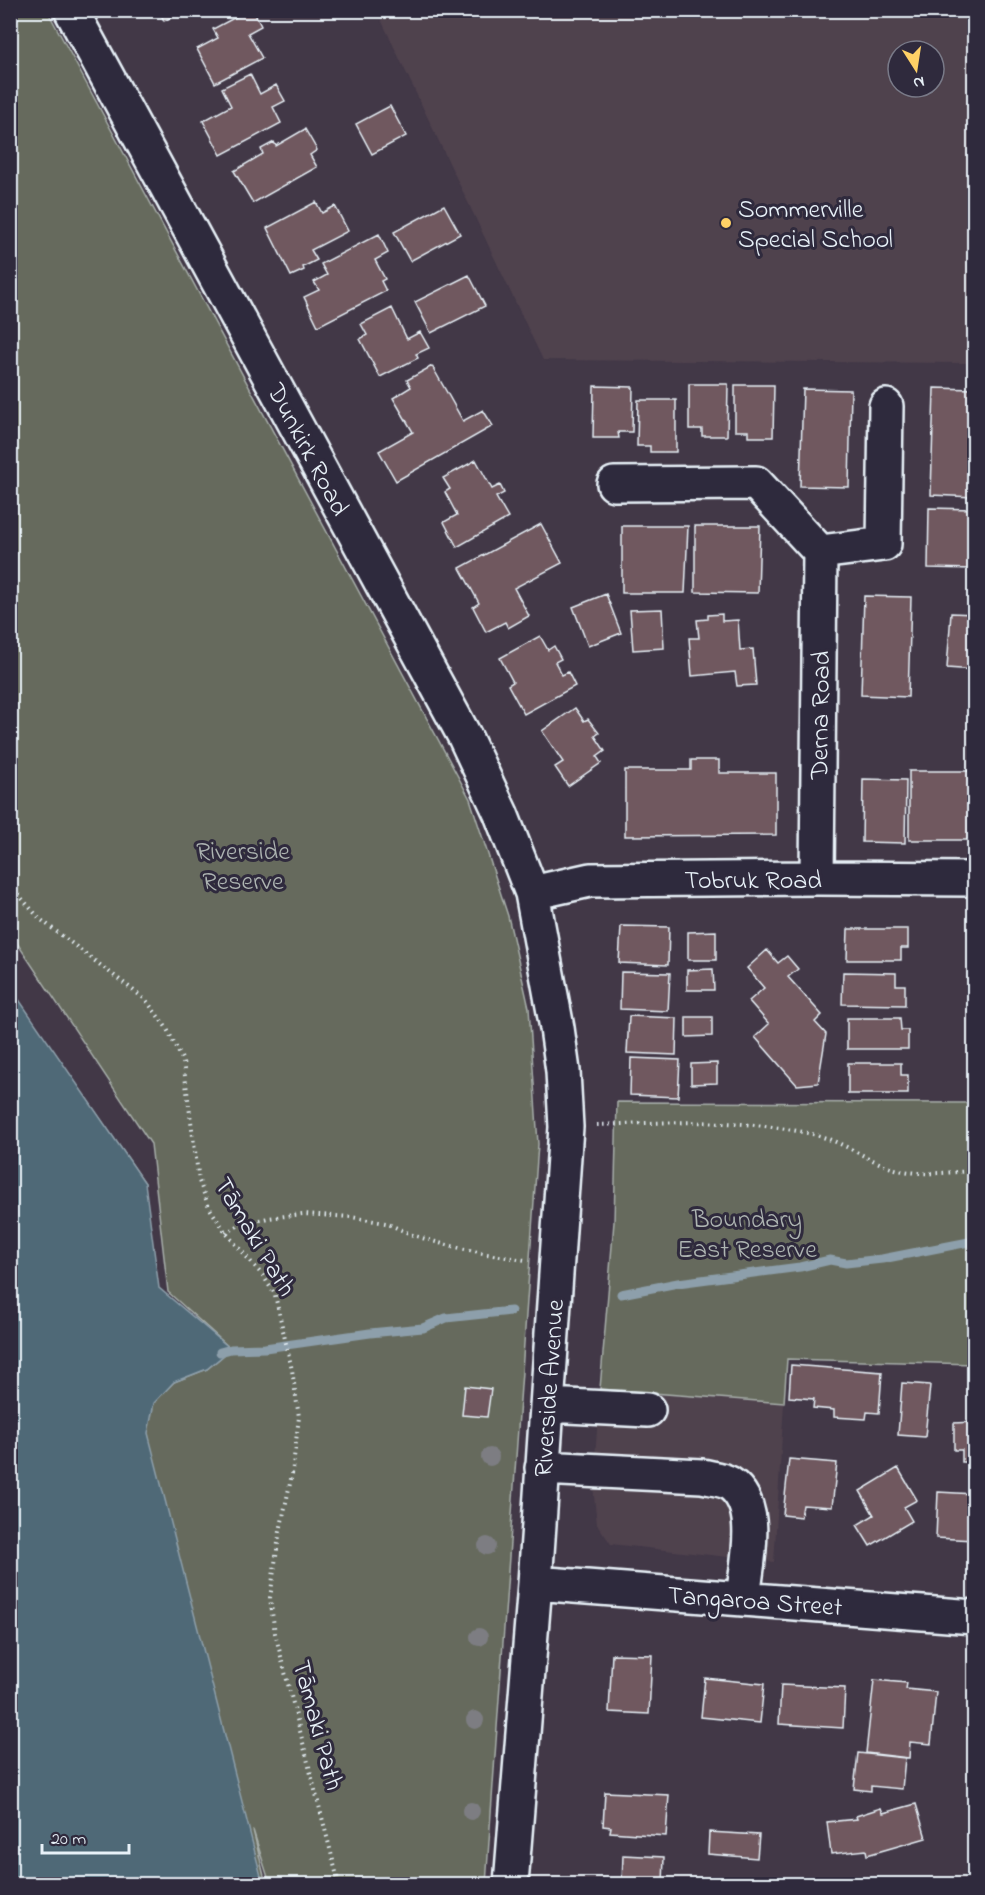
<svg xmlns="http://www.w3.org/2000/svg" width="985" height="1895" viewBox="0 0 985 1895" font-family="'Indie Flower',sans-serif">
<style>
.built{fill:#50424e;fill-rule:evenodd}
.green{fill:#666b5d;stroke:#a7aeaa;stroke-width:1.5}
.water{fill:#506977;stroke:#8d9fab;stroke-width:1.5}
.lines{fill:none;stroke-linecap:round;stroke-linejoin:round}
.stream{stroke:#8d9fab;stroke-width:9}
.building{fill:#6f585f;stroke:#e8f1f8;stroke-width:1.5}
.minor-casing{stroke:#e8f1f8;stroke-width:38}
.path{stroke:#e8f1f8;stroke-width:4;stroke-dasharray:1.5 4.5;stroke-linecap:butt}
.minor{stroke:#2f2a3d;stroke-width:33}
.tree{fill:#7d7d82}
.poi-dot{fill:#ffd166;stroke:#2f2a3d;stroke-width:2}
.labels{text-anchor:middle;stroke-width:6;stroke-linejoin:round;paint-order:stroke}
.poi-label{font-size:26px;fill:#e8f1f8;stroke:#2f2a3d;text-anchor:start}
.street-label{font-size:26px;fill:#e8f1f8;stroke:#2f2a3d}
.park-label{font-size:26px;fill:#aeb5b2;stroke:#2f2a3d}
</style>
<rect width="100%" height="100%" fill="#423847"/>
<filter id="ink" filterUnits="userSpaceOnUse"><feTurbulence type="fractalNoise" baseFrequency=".0167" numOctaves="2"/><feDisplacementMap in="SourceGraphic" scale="12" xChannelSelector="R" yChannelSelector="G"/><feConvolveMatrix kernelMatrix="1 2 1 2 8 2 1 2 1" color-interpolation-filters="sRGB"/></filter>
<g filter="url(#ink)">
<path class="built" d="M377 11H974V363L543 360ZM898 51H934V87H898Z
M600 1389 784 1403 774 1562 611 1544 597 1524 593 1486Z"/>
<path class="green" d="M47 10 470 799 508 916 529 1008 538 1144 486 1884H270L253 1830 266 1884H11L10 988 145 1183 156 1399 174 1382 207 1369 231 1349 168 1292 151 1144 11 934 10 11Z
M617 1102 974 1103V1364L787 1359 784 1403 600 1389 614 1222Z"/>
<path class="water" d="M11 988 145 1183 159 1288 231 1349 207 1369 174 1382 154 1403 148 1433 263 1884H11Z"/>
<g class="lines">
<path class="stream" d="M621 1294 678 1283 800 1267 830 1260 846 1263 882 1259 974 1241
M220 1352 231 1349 265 1348 370 1333 423 1328 446 1318 511 1311"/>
</g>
<path class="building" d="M159 10H186L164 21Z
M249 10H253L261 26 248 33 262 58 215 83 197 49 218 38 213 29Z
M250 74 260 94 276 85 285 101 273 107 281 123 221 155 203 121 231 106 222 88Z
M390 106 406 136 372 154 356 124Z
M305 129 317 150 310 155 317 167 253 203 234 171 263 154 261 149 274 142 276 146Z
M316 202 322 213 335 206 348 231 311 250 317 260 303 267 304 270 291 276 267 228Z
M444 205 460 234 410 261 394 232Z
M379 234 388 253 375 260 385 279 381 281 386 291 318 326 304 297 319 290 314 282 327 275 321 264Z
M469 275 485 306 431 333 415 302Z
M392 308 407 339 420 332 429 348 416 354 418 358 380 377 360 339 367 335 361 324Z
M432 366 463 421 483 410 493 426 396 481 379 451 413 432 393 398 411 387 407 380Z
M689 384H728L727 436H702V429H689Z
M735 385H774L773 437H748V431H735Z
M594 386 633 387 632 432H618L619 438H593Z
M934 388 974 389V497L931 495Z
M803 389 851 390 849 487 800 486Z
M638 400H676V452H650V446H637Z
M476 460 492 489 500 485 504 493 496 497 508 518 457 547 444 522 457 515 445 492 450 489 443 478Z
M929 508 974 509V569L928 568Z
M541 524 562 563 514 588 529 616 508 628 505 622 486 632 473 607 479 603 460 568Z
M622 526H688L685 593H622Z
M695 526H760L758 593 695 592Z
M606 594 621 633 588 646 573 607Z
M864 596 911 597 908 697 861 695Z
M662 609 664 648 633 650 630 610Z
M951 613 974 614V670L947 668Z
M722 614V621L738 620 740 650 753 649 756 685 737 686 735 672 692 676 689 638H699L697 620 708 619V615Z
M540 636 548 650 554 646 561 659 555 662 562 675 568 672 575 686 524 714 508 685 513 682 500 658Z
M575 708 584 721 588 719 599 733 595 736 605 751 597 757 601 763 568 786 555 767 563 762 542 731Z
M691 760H719V773H776V835L625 836V770H691Z
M909 771H974V840H909Z
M863 779 906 780 905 843 862 842Z
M621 926 669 927 668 965 619 963Z
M848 929H908V948H901V960H847Z
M716 931V960H688V932Z
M767 950 778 963 787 956 798 969 788 977 822 1015 815 1022 826 1034 818 1083 797 1085 755 1037 769 1024 749 1001 764 988 747 968Z
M713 969 714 990H687V970Z
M621 972 670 973 668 1011 620 1009Z
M843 972 896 973V985H905V1005L842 1004Z
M629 1016 677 1018 676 1055 627 1053Z
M686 1017H712V1036L686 1037Z
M847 1018H900L901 1030H908V1049H847Z
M631 1058 680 1060 678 1097 630 1095Z
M717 1063V1083L691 1084V1064Z
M848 1063H901V1075H908V1094H848Z
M791 1365 882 1372 879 1413 867 1412 866 1419 834 1417V1410L813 1408 814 1399 789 1397Z
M902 1383 930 1385 925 1437 898 1435Z
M465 1386 491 1389 487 1417 462 1415Z
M974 1422V1462H962V1450H954V1423Z
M789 1459 837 1463 832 1507 803 1505 801 1517 783 1515Z
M898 1468 917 1500 904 1507 912 1521 870 1546 857 1525 874 1515 860 1491Z
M938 1492 974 1494V1540L936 1538Z
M612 1654 652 1655 649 1714 609 1712Z
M705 1678 764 1684 760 1723 701 1717Z
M874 1680 907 1683 906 1689 936 1692 931 1744 910 1742 909 1758 866 1753Z
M781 1685 845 1688 843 1728 779 1724Z
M858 1753 905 1758 902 1789 871 1786V1791L854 1789Z
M605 1792 669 1795 666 1836 610 1832 611 1827 603 1826Z
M916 1804 926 1838 867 1855 866 1850 831 1854 827 1822 857 1819 856 1816 881 1808 883 1813Z
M709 1832 759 1835 757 1858 708 1854Z
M623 1855 664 1857 663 1884H622Z
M777 1882 931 1884H777Z"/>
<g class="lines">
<defs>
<path id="minor" d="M71 10 465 737 501 814 532 893 557 1028 563 1071 566 1127 535 1583 511 1884
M614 484 756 483 820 552
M820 552 884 544 886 406
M817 878 820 552
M532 893 590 880 817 878 974 879
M547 1405 648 1410
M542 1468 702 1476C710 1478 722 1479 729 1483 763 1505 746 1565 743 1599
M535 1583 974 1617"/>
</defs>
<use href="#minor" class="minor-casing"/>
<path class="path" d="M10 885 40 919 146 1000 166 1027 183 1061 199 1181 209 1207 226 1233 264 1277 275 1295 292 1370 299 1417 292 1474 279 1536 270 1598 275 1633 339 1884
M597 1125C669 1122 742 1118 812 1134 840 1140 865 1159 892 1168 919 1177 947 1172 974 1171
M226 1233 241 1224 268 1218 303 1214 351 1217 386 1223 415 1236 443 1244 487 1254 525 1260"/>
<use href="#minor" class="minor"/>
</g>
<g class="tree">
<circle cx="490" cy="1457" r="9"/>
<circle cx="487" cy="1546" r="9"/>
<circle cx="479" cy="1637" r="9"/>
<circle cx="475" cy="1720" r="9"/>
<circle cx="471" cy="1811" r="9"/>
</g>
</g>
<circle class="poi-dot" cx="726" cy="223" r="6"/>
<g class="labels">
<g class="poi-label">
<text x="738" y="217">Sommerville<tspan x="738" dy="30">Special School</tspan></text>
</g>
<g class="street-label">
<text transform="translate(309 449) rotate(62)" y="9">Dunkirk Road</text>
<text transform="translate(819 715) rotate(-89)" y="9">Derna Road</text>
<text x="753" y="888">Tobruk Road</text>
<text transform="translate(256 1236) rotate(59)" y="9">Tāmaki Path</text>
<text transform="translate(548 1388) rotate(-86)" y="9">Riverside Avenue</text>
<text transform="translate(755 1600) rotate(4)" y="9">Tangaroa Street</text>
<text transform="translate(319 1725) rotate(75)" y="9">Tāmaki Path</text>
</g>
<g class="park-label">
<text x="243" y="859">Riverside<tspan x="243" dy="30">Reserve</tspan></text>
<text x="747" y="1227">Boundary<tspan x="747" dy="30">East Reserve</tspan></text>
</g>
</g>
<rect width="985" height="1895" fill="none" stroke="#2f2a3d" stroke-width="36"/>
<rect x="18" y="18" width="949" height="1859" fill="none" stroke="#e8f1f8" stroke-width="2" filter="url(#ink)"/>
<g transform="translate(916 69) rotate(168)"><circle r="28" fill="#2f2a3d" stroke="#797a88" stroke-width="1.5"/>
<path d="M0-4.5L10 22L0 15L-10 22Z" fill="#ffd166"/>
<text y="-9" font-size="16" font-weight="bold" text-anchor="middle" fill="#e8f1f8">N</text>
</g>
<path d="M42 1844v9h87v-9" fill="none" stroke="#e8f1f8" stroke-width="3"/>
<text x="51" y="1844" font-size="18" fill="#e8f1f8" stroke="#2f2a3d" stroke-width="4.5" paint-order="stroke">20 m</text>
</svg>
